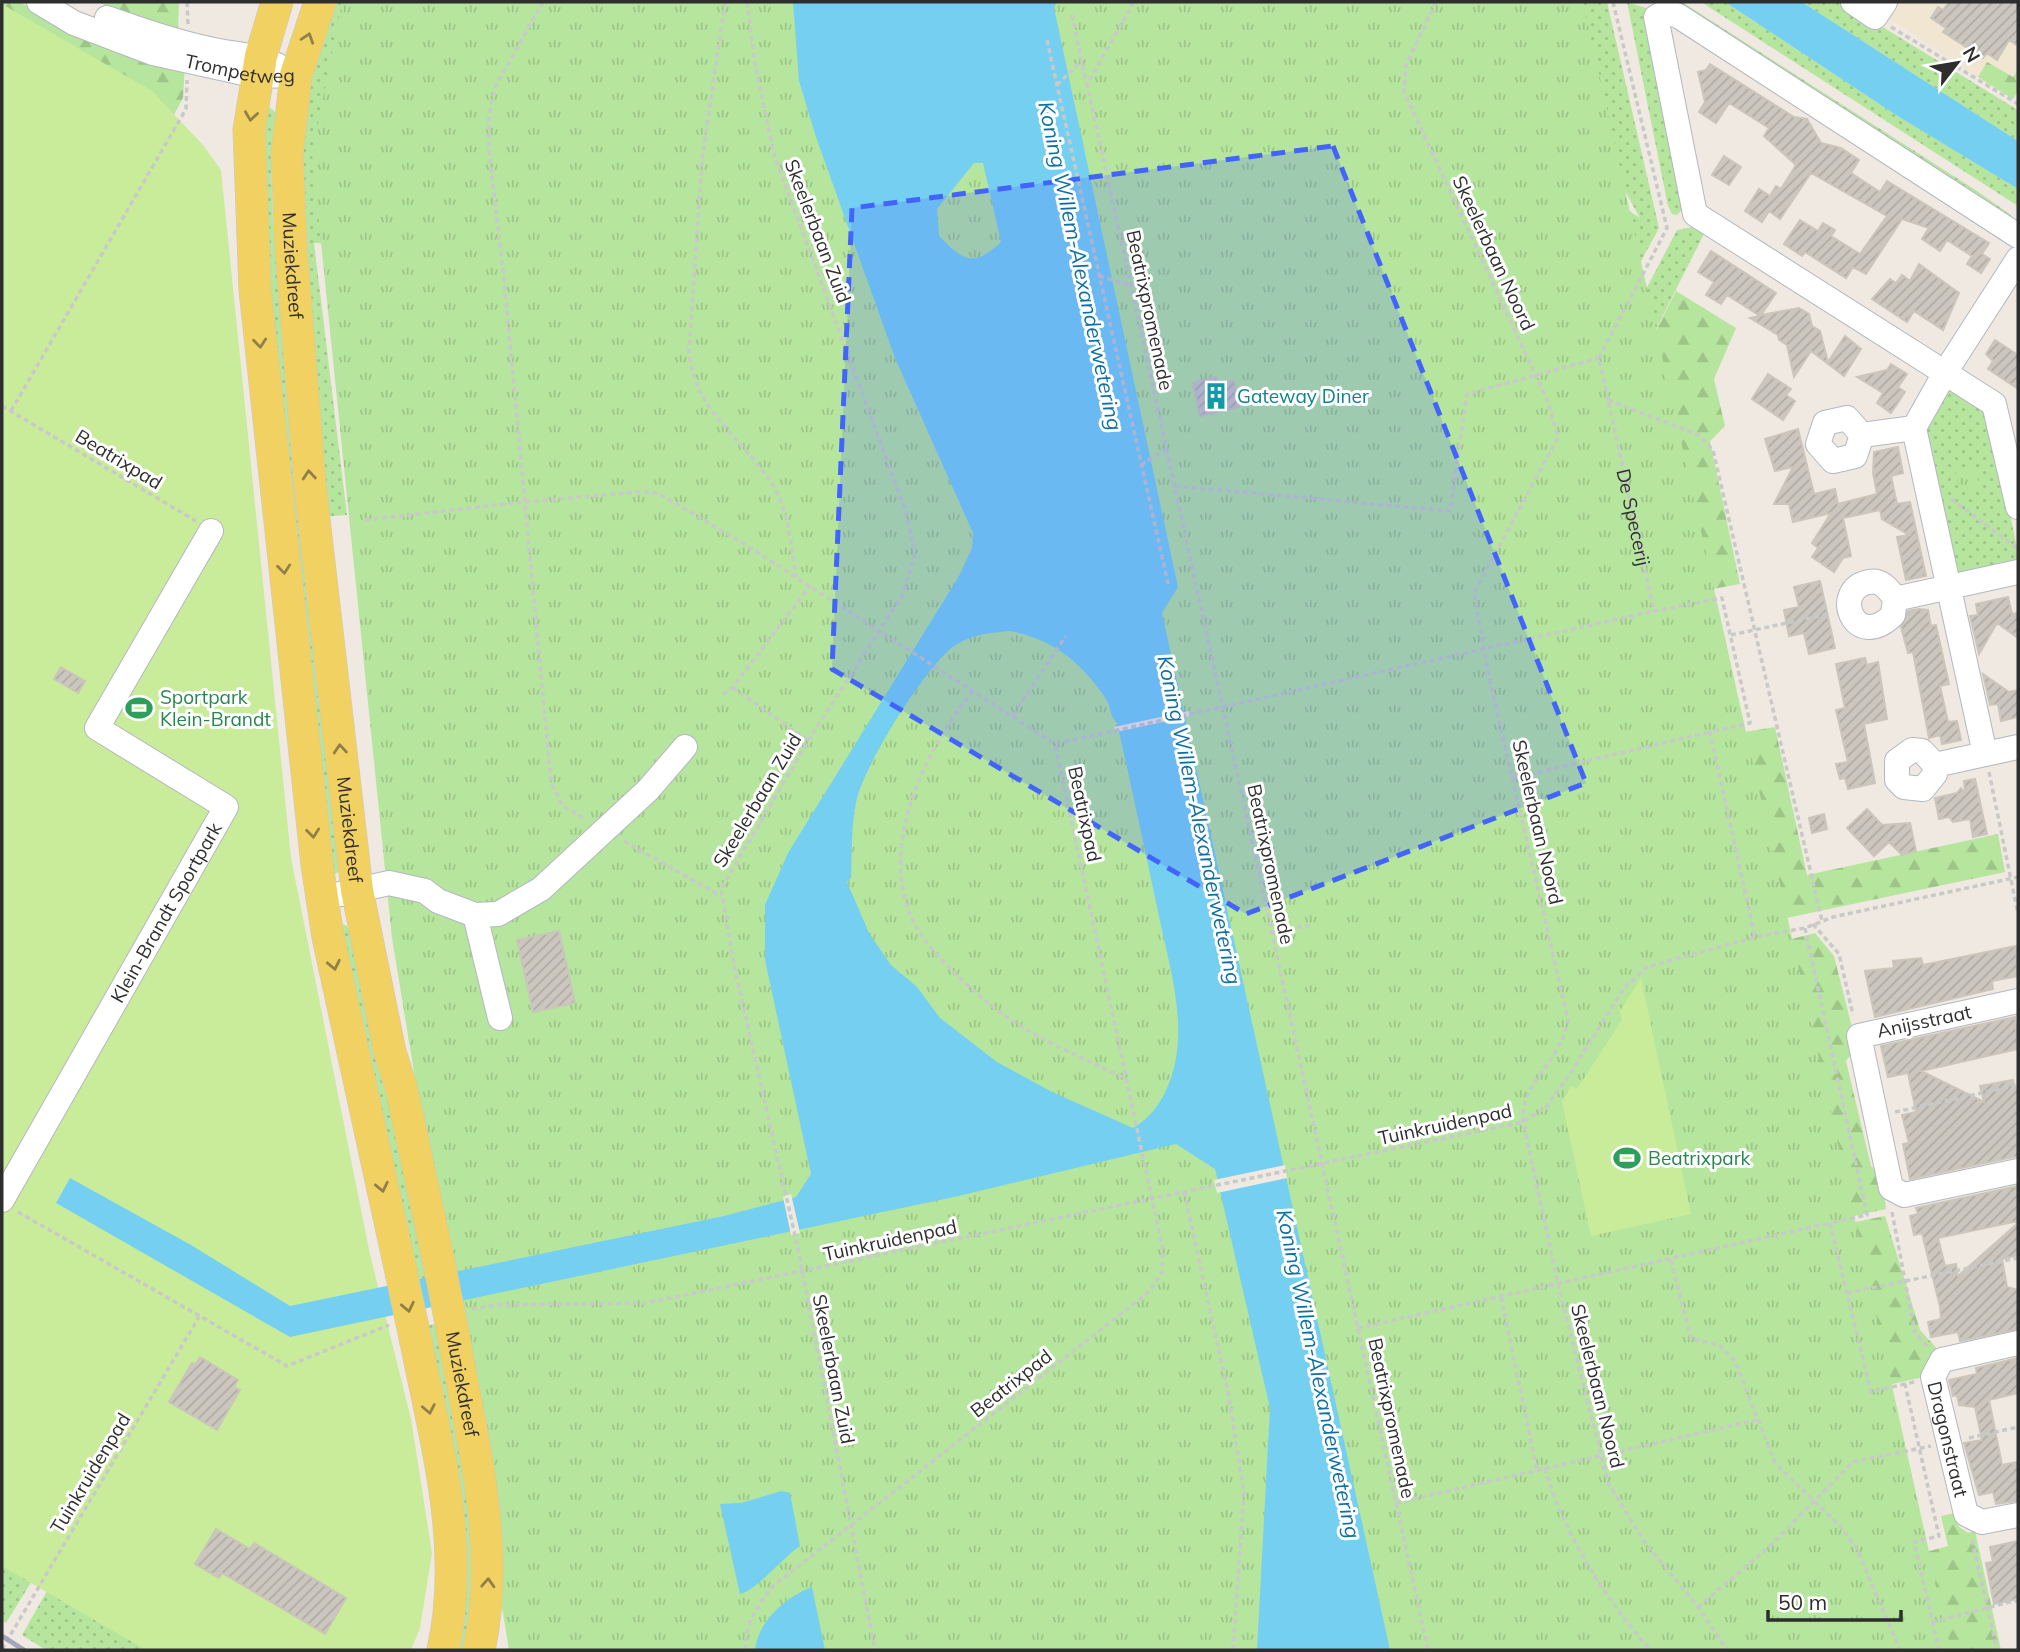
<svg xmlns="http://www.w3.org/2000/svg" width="2020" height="1652" viewBox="0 0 2020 1652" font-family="Mulish,sans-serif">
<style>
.education{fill:#f0e6d1}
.grass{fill:url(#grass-dots)}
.forest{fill:url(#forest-firs)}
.park{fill:url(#park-tufts)}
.pitch{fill:#c9ec9a}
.water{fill:#75cff0;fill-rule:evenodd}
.pier{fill:#efe9e1}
.building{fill:url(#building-hatch);stroke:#cbc5ba;stroke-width:2}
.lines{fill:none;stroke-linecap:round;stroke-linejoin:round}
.minor-casing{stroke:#b4b7c1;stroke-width:26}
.major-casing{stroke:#c9c9c9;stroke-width:33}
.path{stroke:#c9c9c9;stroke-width:3.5;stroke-dasharray:5 3.5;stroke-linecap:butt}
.minor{stroke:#fff;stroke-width:24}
.major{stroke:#f2d163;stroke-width:32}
.rail{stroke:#a3a6b8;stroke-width:5}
.major-bridge-casing{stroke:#c9c9c9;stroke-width:33;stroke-linecap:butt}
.major-bridge{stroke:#f2d163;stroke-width:32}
.oneway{stroke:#908048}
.marked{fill:#4264fb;fill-opacity:0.2;stroke:#4264fb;stroke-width:5;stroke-dasharray:14 9;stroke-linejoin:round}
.labels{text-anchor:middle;stroke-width:6;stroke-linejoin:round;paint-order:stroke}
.street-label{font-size:19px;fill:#2e2e2e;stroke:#fff}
.culture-label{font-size:19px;fill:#0d838f;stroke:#fff;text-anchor:start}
.leisure-label{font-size:19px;fill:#27864d;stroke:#fff;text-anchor:start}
.water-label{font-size:21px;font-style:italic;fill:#0d6fa3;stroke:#fff}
</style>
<defs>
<pattern id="grass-dots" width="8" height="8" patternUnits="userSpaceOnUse" patternTransform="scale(1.75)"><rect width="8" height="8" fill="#b6e59e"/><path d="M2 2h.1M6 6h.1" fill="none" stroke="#9dc588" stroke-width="1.8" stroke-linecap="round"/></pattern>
<pattern id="forest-firs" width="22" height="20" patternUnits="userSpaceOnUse" patternTransform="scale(1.75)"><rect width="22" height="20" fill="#b6e59e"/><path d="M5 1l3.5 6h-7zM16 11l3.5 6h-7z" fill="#9dc588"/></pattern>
<pattern id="park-tufts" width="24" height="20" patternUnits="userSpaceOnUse" patternTransform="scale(1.75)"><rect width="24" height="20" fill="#b6e59e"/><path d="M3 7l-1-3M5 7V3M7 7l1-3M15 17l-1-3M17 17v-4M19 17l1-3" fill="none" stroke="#9dc588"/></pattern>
<pattern id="building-hatch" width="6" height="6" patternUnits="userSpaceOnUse" patternTransform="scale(1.75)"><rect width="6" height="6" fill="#cbc7bf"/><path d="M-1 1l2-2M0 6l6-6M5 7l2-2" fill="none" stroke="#afaba4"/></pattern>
</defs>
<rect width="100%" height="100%" fill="#efe9e1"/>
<path class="education" d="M1898 2H2018V70L2013 77 1987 62 1978 77 1887 17Z"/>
<path class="grass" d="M329 2H370L497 252 314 243 347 515 320 517 293 104Z
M1489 2H1607L1659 228 1591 354 1413 66 1640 218 1539 37Z
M1627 2 1646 8 1688 203 1677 215 1672 214 1668 206Z
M1669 2H1682L1977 191 2011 215 2018 224Z
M1701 2H1725L1899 117 2018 189V206Z
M1802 2H1842L2018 110V141Z
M266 104 276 113 271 165 273 219 340 871 335 874 330 873 255 232Z
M1697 226 1706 230 1617 406 1607 364 1677 230Z
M1948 386 1990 416 2018 553V563L1958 577 1924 422Z
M337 924 346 925 353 936 430 1279 411 1282Z
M439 1323 479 1511 472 1650H452L420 1327Z
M2 1546 40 1568 6 1623 2 1621Z
M47 1591 183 1650H46L22 1635Z"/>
<path class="forest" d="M2 2H20L59 24 185 63 183 98 139 179 2 44Z
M98 2H179L178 30 143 21Z
M1987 62 2013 77 2018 70V91L2013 99 1978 77Z
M1676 291 1736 328 1714 379 1725 426 1710 441 1740 584 1663 598 1617 406Z
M1775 727 1807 875 1998 834 2005 872 1763 923 1721 736Z
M1815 933 1834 956 1857 1047 1846 1061 1871 1166 1882 1177 1886 1209 1677 1255 1709 960Z
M1885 1216 1920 1330 1941 1353 1928 1376 1875 1388 1836 1226Z
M1955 1513 1959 1527 1968 1533 1975 1531 2001 1650H1947L1926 1552 1948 1546 1941 1516Z"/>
<path class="park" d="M342 2H1583L1951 1650H509L392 938 312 154Z
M1974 465 1980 488 1960 492 1955 469Z"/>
<path class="pitch" d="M2 4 152 91 203 145 221 170 291 858 369 1250 411 1419 432 1553 420 1628 411 1650H146L2 1566Z
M1641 978 1691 1214 1591 1236 1562 1102 1571 1086 1577 1089 1622 1020 1620 1011Z"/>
<path class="water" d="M793 2H1057L1054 8 1178 587 1162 613 1390 1650H1257L1270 1408 1215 1169 1176 1144 954 1197 290 1337 56 1203 70 1178 191 1245 290 1306 724 1216 796 1197 811 1174 765 960V905L788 853 959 576 972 548 973 533 895 358 816 137 799 81ZM974 163H983L1001 242C973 268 964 261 939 236L937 209ZM1010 631C1054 640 1081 662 1106 699 1111 707 1110 717 1117 723 1132 789 1146 855 1160 921 1169 964 1184 1014 1176 1058 1171 1086 1158 1114 1133 1128L1052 1092 997 1062 940 1018 917 987 891 965 869 933 847 882 851 878C852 853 851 827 856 803 862 768 925 667 954 646 972 634 990 633 1010 631Z
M1725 2H1802L2018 141V189L1899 117Z
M782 1491 790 1493 800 1546C783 1557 757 1590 740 1594L720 1504 741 1503Z
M812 1587 825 1650H755C758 1621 786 1597 812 1587Z"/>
<path class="pier" d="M1189 711 1190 716 1116 732 1114 727Z
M1285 1165 1287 1178 1217 1193 1214 1180Z
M791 1194 800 1233 791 1235 783 1197Z"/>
<path class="building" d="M1949 2H2018V46L2009 40 1997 60 1987 53 1983 58 1969 49 1943 32 1946 28 1931 18 1938 7 1943 10Z
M1710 64 1794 117 1807 119 1821 143 1841 148 1859 160 1851 173 1880 192 1887 181 1989 243 1982 254 1990 259 1981 273 1967 264 1972 256 1947 240 1940 251 1922 239 1929 228 1902 219 1866 274 1853 267 1846 278 1805 252 1802 256 1784 244 1800 220 1818 231 1823 223 1835 230 1831 236 1860 254 1887 216 1811 173 1780 219 1769 211 1762 222 1745 211 1759 189 1770 196 1776 186 1781 189 1796 165 1764 136 1769 128 1729 103 1716 123 1699 112 1705 102 1698 72 1706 70Z
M1724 156 1741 167 1729 185 1712 175Z
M1711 251 1776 293 1761 315 1799 308 1809 314 1812 326 1820 331 1828 362 1845 336 1861 349 1844 376 1811 351 1794 377 1787 345 1779 340 1778 335 1750 318 1760 316 1727 295 1721 304 1706 295 1714 282 1698 272Z
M1919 264 1959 293 1943 330 1914 311 1907 322 1872 299 1890 279 1896 283 1902 275 1910 281Z
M1995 340 2018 355V389L1988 369 1993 361 1986 354Z
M1891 364 1907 374 1898 387 1905 392 1891 413 1877 403 1883 393 1857 377 1887 370Z
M1768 374 1791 389 1786 395 1795 401 1783 420 1752 399Z
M1216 377 1218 385 1234 381 1239 407 1200 416 1193 383Z
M1798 429 1814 494 1835 489 1838 504 1877 494 1873 473 1874 452 1898 447 1903 473 1891 476 1897 504 1910 502 1926 576 1906 580 1897 537 1909 535 1882 519 1880 510 1843 518 1851 556 1843 558 1834 572 1812 557 1818 548 1812 543 1831 513 1793 522 1789 504H1774L1793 467 1775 471 1765 439Z
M1820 581 1835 648 1809 654 1804 633 1789 636 1784 610 1799 607 1794 587Z
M2008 597 2012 614 2018 613V638L1997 623 1979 654 1970 616 1978 615 1976 604Z
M1919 609 1928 610 1931 626 1936 625 1949 684 1940 686 1948 722 1957 721 1961 740 1942 744 1940 735 1929 738 1913 652 1908 653 1901 627 1908 611Z
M1865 658 1867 665 1878 662 1887 719 1864 724 1875 783 1848 789 1845 778 1840 779 1836 764 1848 762 1836 710 1845 708 1836 664Z
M61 667 85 681 78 693 54 679Z
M1983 674 2009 692 2018 690V717L2001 721 1998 704 1990 705Z
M1975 779 1987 834 1973 837 1970 819 1953 822 1949 817 1939 819 1935 798 1957 793 1961 788 1965 793 1964 781Z
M1867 809 1882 825 1910 823 1916 851 1902 855 1889 842 1874 856 1847 828Z
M1824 814 1827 829 1812 833 1809 818Z
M559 931 575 1003 533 1012 517 940Z
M2016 946 2018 976 1992 981 1993 989 1875 1017 1865 971 1894 968 1893 961 1921 958 1923 965Z
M2015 1017 2018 1049 1921 1071 1984 1102 1980 1086 2013 1080 2015 1089 2018 1088V1156L1910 1179 1903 1144 1909 1143 1902 1115 1916 1112 1908 1073 1888 1077 1881 1046Z
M2018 1186V1221L1938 1238 1945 1266 1956 1264 1958 1276 2018 1223V1255L2002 1259 2007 1287 2018 1290V1329L1960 1341 1958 1332 1931 1337 1928 1322 1941 1319 1940 1307 1922 1233 1914 1235 1910 1216 1918 1214 1916 1208Z
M200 1357 238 1380 234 1387 240 1390 217 1430 169 1402 192 1363 195 1365Z
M2018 1358V1393L1989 1400 2002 1465 2018 1462V1501L1996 1504 1993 1492 1979 1495 1964 1443 1982 1440 1975 1407 1959 1405 1957 1395 1953 1396 1949 1380 1977 1374 1976 1368Z
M216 1529 250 1549 254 1543 346 1598 325 1634 222 1573 219 1578 195 1564Z
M2018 1541V1599L1994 1604 1986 1563 1993 1562 1990 1547Z"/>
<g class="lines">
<defs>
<g id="minor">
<path id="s2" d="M39 2 74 23 153 53 257 76 296 75"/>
<path d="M1853 2 1875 17 1885 2"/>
<path d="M107 18C144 31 181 44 219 51 240 55 258 55 277 65"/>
<path d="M2018 236 1680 17 1667 11 1656 17 1695 214 1994 404 2018 507"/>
<path d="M2018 259 1946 371 1914 428 1985 754 2018 747"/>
<path d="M1862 435 1847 418 1825 423 1818 444 1833 461 1855 456 1862 435 1914 428"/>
<path d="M1895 599C1889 589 1881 579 1869 582 1830 589 1854 653 1893 615L1895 599 2018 572"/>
<path d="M1935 765V774L1923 789 1904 787 1897 780V761L1912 750 1922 751 1935 765 1985 754"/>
<path d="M322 898 389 883 425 891 438 901 475 915 500 1018"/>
<path d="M475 915 498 914 541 889 648 790 685 747"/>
<path d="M2018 1001 1859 1036 1891 1188 1904 1195 2018 1171"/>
<path id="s3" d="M2 1200 226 807 97 728 211 531"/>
<path id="s4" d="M2018 1343 1942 1360 1933 1377 1966 1514 1982 1522 2018 1515"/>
</g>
<g id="major">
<path d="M277 2 261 56 249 130 255 290 317 865 328 937 401 1272"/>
<path id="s5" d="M320 2 296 75 287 154 291 248 310 485 357 890 390 1052 401 1087 439 1263"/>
<path id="s6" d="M453 1333C471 1438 502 1545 479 1650"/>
<path d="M416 1342C436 1443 466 1547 443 1650"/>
</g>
</defs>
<use href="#minor" class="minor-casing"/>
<use href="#major" class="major-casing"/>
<g class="path">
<path d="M187 2 188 24"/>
<path d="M543 2 495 87 489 115V149L504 279 551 782 562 805 587 820"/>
<path d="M725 2 702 160 689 352C695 414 744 438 774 487 789 511 791 549 796 577"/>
<path d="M747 2 755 64 774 154 906 512 915 554 902 596 813 733 721 889 735 970 797 1244 875 1650"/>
<path d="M1134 2 1087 84 1428 1650"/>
<path d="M1436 2 1406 65 1404 92 1548 402 1558 437 1474 593 1489 677 1568 1020C1566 1027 1565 1036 1561 1042 1547 1071 1521 1088 1523 1122L1558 1284 1608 1483 1646 1544 1698 1607 1727 1650"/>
<path id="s1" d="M1613 2 1667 228 1599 358 1654 611 1722 598 1750 723 1710 732 1755 937"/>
<path d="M1072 15 1086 82"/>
<path d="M1891 27 2018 104"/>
<path d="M1047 40 1169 588"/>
<path d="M1057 85 1082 60"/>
<path d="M1099 276 1130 285"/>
<path d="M1608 400 1699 435 1713 450 1822 921"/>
<path d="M2 406 196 521"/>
<path d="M11 411 186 109 187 80"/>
<path d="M1141 465 1166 449"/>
<path d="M1175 486 1450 511 1467 394 1599 358"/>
<path d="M1951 499 2018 549"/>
<path d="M365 520 523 502 637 492 658 493 741 542 1055 744"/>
<path d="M1731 635 1829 614"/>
<path d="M733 688 809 741"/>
<path d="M973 691C926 748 877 847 913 921 930 955 986 1005 1019 1025 1053 1046 1092 1062 1128 1080"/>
<path d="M723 694 732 688 810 586"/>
<path d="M1013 715 1066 636"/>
<path d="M1989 772 2018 914"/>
<path d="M1513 778 1710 732"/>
<path d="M624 841 721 896"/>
<path d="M1813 924 1839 954 1853 1015"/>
<path d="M1805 928 1867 1215 1830 1223 1871 1392 1905 1384"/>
<path d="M1272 933 1309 925"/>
<path d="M1895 1112 2018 1085"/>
<path d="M1184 1192 1228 1392 1244 1492 1233 1650"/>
<path d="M18 1212 287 1366 389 1325"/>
<path d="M1892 1212 1915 1333 1928 1347"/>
<path d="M1671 1260 1691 1339 1719 1345 1735 1361 1775 1463 1840 1526 1857 1549 1900 1650"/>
<path d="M1847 1293 2018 1258"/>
<path d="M1501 1297 1537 1470"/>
<path d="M472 1309 497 1305 646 1303 1523 1122 1546 1107 1569 1076 1624 988 1647 967 1755 937 1805 928 1833 917 2018 877"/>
<path d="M1358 1328 1830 1223"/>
<path d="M1914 1382 1905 1384 1939 1536 1914 1542 1939 1650"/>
<path d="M1969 1438 2018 1427"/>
<path d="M1545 1468C1564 1535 1605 1598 1650 1650"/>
<path d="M1396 1503 1756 1420"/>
<path d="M1972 1540 1997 1650"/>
<path d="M1698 1607 1768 1548 1853 1462 1931 1446"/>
<path d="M1932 1622 2018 1600"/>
<path d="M2 1649 199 1317"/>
<path d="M746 1650C743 1625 758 1606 772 1587L1150 1291 1162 1272 1163 1251 1055 744 1654 611"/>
</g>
<use href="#minor" class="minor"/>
<use href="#major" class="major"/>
<path class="rail" d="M2 1636 24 1650
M2 1649 3 1650"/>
<defs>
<path id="major-bridge" d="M439 1263 453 1333
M401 1272 416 1342"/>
</defs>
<use href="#major-bridge" class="major-bridge-casing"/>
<use href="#major-bridge" class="major-bridge"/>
</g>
<defs><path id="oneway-chevron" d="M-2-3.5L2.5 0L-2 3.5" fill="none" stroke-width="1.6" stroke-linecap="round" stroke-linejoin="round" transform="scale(1.75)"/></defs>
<g class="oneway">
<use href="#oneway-chevron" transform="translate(308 38) rotate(-72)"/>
<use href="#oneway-chevron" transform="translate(251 116) rotate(98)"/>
<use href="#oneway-chevron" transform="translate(260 343) rotate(84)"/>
<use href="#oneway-chevron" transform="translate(309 475) rotate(-95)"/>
<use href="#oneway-chevron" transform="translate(284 569) rotate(84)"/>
<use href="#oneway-chevron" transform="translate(340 749) rotate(-95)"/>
<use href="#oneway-chevron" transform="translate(313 833) rotate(84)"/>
<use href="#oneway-chevron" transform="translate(334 965) rotate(78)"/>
<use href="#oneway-chevron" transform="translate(382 1187) rotate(78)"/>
<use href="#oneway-chevron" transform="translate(408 1307) rotate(78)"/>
<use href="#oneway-chevron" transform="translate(429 1409) rotate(79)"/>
<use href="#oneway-chevron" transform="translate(488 1583) rotate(-87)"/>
</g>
<path class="marked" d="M1333 146 1586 783 1246 914 832 669 852 208Z"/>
<defs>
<symbol id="building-bare" viewBox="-9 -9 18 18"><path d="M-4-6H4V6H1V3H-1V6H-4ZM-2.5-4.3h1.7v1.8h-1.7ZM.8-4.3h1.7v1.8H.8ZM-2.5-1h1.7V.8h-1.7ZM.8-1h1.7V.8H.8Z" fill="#0f9aa8" stroke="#fff" stroke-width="2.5" paint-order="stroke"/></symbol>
<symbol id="stadium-bare" viewBox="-9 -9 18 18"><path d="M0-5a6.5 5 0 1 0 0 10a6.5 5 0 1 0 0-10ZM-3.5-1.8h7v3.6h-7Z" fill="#2e9e5b" stroke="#fff" stroke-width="2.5" paint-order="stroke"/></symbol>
</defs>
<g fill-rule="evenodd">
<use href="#building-bare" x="1197" y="377" width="38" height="38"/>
<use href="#stadium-bare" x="120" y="689" width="38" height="38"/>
<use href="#stadium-bare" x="1608" y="1139" width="38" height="38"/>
</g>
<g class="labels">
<g class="street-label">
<text dy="7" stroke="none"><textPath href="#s2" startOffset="214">Trompetweg</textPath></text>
<text transform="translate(818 231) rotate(69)" y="7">Skeelerbaan Zuid</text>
<text transform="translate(1494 253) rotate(65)" y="7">Skeelerbaan Noord</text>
<text dy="7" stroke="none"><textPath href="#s5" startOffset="268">Muziekdreef</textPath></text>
<text transform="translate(1150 310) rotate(78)" y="7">Beatrixpromenade</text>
<text transform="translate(119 459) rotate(31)" y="7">Beatrixpad</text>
<text dy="7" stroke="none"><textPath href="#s1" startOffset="542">De Specerij</textPath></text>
<text transform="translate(757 800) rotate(-59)" y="7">Skeelerbaan Zuid</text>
<text transform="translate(1085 814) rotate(78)" y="7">Beatrixpad</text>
<text transform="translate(1538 822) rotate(77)" y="7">Skeelerbaan Noord</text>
<text dy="7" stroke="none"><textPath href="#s5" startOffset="835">Muziekdreef</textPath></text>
<text transform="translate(1271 864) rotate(78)" y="7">Beatrixpromenade</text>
<text dy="7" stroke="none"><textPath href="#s3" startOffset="331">Klein-Brandt Sportpark</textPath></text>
<text transform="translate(1924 1021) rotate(-12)" y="7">Anijsstraat</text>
<text transform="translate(1445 1124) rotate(-12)" y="7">Tuinkruidenpad</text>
<text transform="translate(890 1240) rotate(-12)" y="7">Tuinkruidenpad</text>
<text transform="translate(834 1369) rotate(79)" y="7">Skeelerbaan Zuid</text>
<text transform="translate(1011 1383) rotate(-38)" y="7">Beatrixpad</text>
<text dy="7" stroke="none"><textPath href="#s6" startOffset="52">Muziekdreef</textPath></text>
<text transform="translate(1598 1386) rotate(76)" y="7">Skeelerbaan Noord</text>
<text transform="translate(1392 1418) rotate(78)" y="7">Beatrixpromenade</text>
<text dy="7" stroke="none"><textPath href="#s4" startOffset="161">Dragonstraat</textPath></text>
<text transform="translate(90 1473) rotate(-59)" y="7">Tuinkruidenpad</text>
</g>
<g class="culture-label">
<text x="1237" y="403">Gateway Diner</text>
</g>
<g class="leisure-label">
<text x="160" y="704">Sportpark<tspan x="160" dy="22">Klein-Brandt</tspan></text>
<text x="1648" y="1165">Beatrixpark</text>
</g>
<g class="water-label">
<text transform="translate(1080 266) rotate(78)" y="7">Koning Willem-Alexanderwetering</text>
<text transform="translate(1199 820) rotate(78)" y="7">Koning Willem-Alexanderwetering</text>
<text transform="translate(1318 1374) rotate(78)" y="7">Koning Willem-Alexanderwetering</text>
</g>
</g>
<rect width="2020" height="1652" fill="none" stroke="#2e2e2e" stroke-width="7"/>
<g transform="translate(1957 63) rotate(59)" stroke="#ffffff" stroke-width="5" paint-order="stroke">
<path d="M0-5L12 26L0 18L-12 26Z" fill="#2e2e2e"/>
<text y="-10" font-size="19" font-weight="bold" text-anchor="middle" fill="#2e2e2e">N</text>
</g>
<path d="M1768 1610v10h133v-10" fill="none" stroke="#2e2e2e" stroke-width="3.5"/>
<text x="1778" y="1610" font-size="21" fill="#2e2e2e" stroke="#ffffff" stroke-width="5" paint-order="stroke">50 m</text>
</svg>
